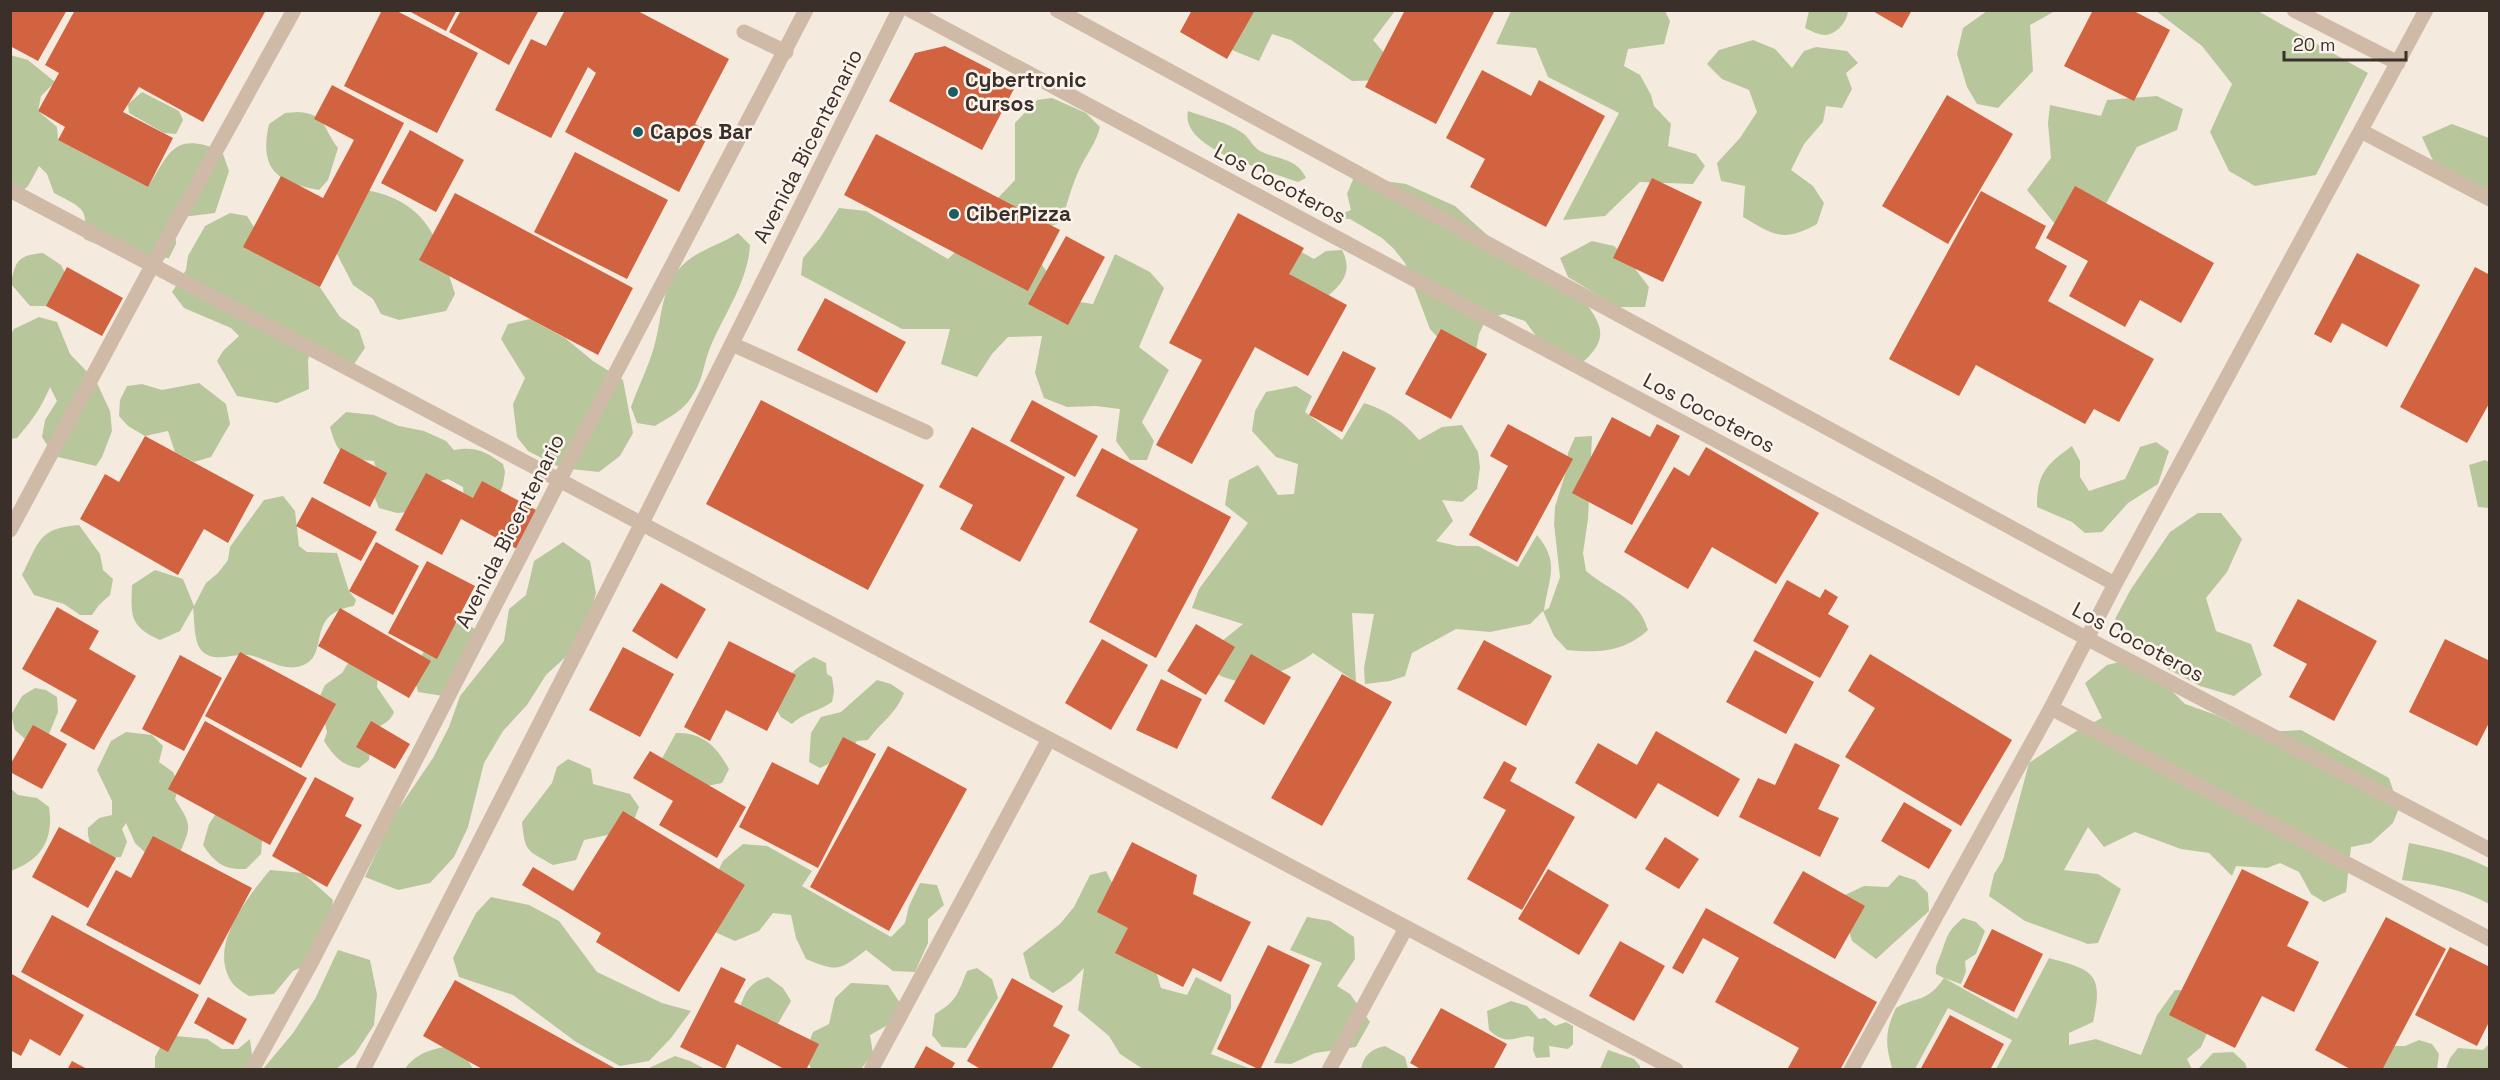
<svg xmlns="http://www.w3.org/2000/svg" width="2500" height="1080" viewBox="0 0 2500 1080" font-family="'Space Grotesk',sans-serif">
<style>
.green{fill:#b8c69c}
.building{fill:#d16340}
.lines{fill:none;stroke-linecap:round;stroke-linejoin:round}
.service{stroke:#cfbaa8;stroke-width:15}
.minor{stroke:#cfbaa8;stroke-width:15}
.tertiary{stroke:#cfbaa8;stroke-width:15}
.poi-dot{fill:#1a5d62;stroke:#fcf4ec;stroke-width:2}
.labels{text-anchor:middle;stroke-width:5;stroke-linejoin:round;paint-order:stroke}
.poi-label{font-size:21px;font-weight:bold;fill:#3b2f29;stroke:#fcf4ec;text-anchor:start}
.street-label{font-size:21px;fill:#3b2f29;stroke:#fcf4ec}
</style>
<rect width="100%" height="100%" fill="#f5eade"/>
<path class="green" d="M1239 11H1395L1373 40 1392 62 1385 80 1352 81 1291 40 1272 34 1259 61 1232 50Z
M1511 11H1665L1670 21 1664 44 1628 49 1624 66 1640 75 1651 95 1654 106 1671 124 1668 146 1696 154 1705 166 1693 184 1640 182 1605 216 1563 220 1619 113 1548 77 1536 48 1496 44Z
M1809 11V10L1848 11C1847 22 1837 34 1825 35 1819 35 1811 31 1805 28Z
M1987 11H2055L2030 25 2033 71 1998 108 1977 104 1967 87 1957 54 1963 28Z
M2156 11H2258L2368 73 2316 175 2255 186 2229 171 2210 132 2232 84 2202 46Z
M1753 40 1775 49 1792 68 1804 51 1816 47 1847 51 1858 63 1846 73 1852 89 1842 108 1826 106 1823 122 1804 144 1791 170 1813 186 1824 203 1817 224C1783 243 1774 235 1743 217L1745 186 1721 181 1717 163 1740 138 1757 112 1749 90 1722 79 1707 64 1719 50Z
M10 55 28 60 55 82 41 96 38 111 57 127 58 140 148 187C171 150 174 132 222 151L229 171 215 213 174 218 176 244 169 258C140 257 110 250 84 239 89 206 81 208 54 193L47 174 39 166 28 186 13 199 11 198Z
M142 92 179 111 183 120 176 134 164 133 129 113 128 104Z
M2157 96 2183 109 2177 130 2137 147 2102 211 2055 224 2027 190 2051 158 2048 123 2050 105 2101 116 2107 100Z
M1052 98 1086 113 1100 127C1096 143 1088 152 1081 166 1072 184 1067 203 1062 222L1035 232 998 198 1015 180V123L1037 100Z
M1188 111C1207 118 1227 122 1244 134 1250 139 1253 147 1260 151 1278 160 1297 158 1306 178L1298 182 1254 167 1233 156 1230 158C1212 148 1183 134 1188 111Z
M298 112C327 114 323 129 338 148L328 180 319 190C276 182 259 169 269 124L285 113Z
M2452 124 2489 138V190L2436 167 2422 137Z
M1354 177 1406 184 1455 206 1496 243 1585 302C1603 326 1608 339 1584 361L1567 360 1536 336 1525 321 1504 314 1486 319 1479 334 1476 350 1442 342 1430 329 1405 263 1394 249 1382 238 1350 219 1332 218 1351 210 1347 194Z
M361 189C427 200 437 236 455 294L446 311 399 320 381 314 373 299 353 285 337 254Z
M839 208 866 211 948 259 970 238 1030 248 1067 300 1093 304 1115 254 1150 272 1164 288 1139 347 1169 370 1142 422 1154 441 1147 460H1130L1116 441 1120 409 1096 406 1067 407 1044 398 1035 373 1042 336 1008 337 992 354 977 377 941 364 950 329H902L801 275 803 258 820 238Z
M230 213 247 216 262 240 313 277 340 317 359 330 365 348 354 364 312 344 308 360 309 389 277 403 237 396 217 361 223 351 239 336 231 328 184 308 172 292 186 270 188 256 205 226Z
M738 233 750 245C748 280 726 312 712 343 702 365 705 380 688 402 680 412 666 419 655 426L637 423 631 407C638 387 648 368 654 347 663 317 660 284 686 262 701 249 722 244 738 233Z
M1592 241 1614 246 1626 257 1649 287 1645 307H1617L1568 277 1560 258Z
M1298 250 1314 259 1326 251 1342 250C1355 275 1338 287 1321 302L1295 292 1283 268Z
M43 253 61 265 69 281 52 306H30L11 284C15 260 19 255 43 253Z
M39 317 57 322 70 354 96 381 110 411 112 431 102 457 96 466 54 456 42 437 45 420 57 401 50 387C40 410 33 419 17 438L11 439 10 335 14 329Z
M530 319 565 338 593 361 623 380 633 433 620 456 599 472 561 468 528 451 517 437 513 404 525 378 501 339 508 324Z
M199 383 226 404 230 424 211 457 194 462 175 452 168 431 145 436 128 426 119 416 120 400 127 386 142 384 162 390Z
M1296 386 1312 396 1305 412 1342 440 1364 403C1388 411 1403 421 1419 440L1442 427 1462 425 1478 452 1480 467 1477 489 1462 502 1442 500 1453 521 1436 541 1457 546H1478L1518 567 1537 535C1561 564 1548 578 1544 611L1549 608 1560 577 1554 524 1555 507 1566 471 1568 453 1575 437 1592 436 1588 519 1583 553 1586 571C1611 592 1638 597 1648 630 1624 652 1599 653 1567 650L1554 636 1543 611 1530 624 1490 632 1456 629 1412 653 1405 676 1390 681 1365 684 1364 668 1374 614 1352 613 1356 682 1313 653C1300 664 1260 683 1243 682 1231 681 1217 674 1206 670L1216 646 1243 624 1192 608 1199 589 1248 523 1225 505 1229 480 1258 465 1278 495 1294 494 1298 464 1276 457 1252 431 1255 411 1266 392Z
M346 412 374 415 399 426 424 431 446 441 454 450C476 446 485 451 503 464L505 472 503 485 498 498 464 500 463 487 448 479 432 483 410 512 397 513 379 508 371 489 378 476 374 461C344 459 338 456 330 427Z
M2156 442 2169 451 2158 484 2128 503 2102 532 2085 533 2072 522 2037 507C2037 473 2046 465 2072 446L2080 461V477L2089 491 2125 479 2140 447Z
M2485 460 2489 462V508L2478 507 2469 465Z
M283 496 295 511 299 546 307 552 337 553 349 591 356 600 354 606C303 614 332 656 301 666 282 672 265 657 248 655 233 653 216 663 203 652 193 643 195 621 193 608L180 631 160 640C129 626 131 616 132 585L155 570 183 579 194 606 206 583 218 573 228 560 230 547 264 500Z
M2198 513H2221L2242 539 2227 572 2206 598 2216 631 2251 644 2262 675 2234 696 2200 686 2168 669 2115 619 2131 589 2170 532Z
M79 525 100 554 103 570 113 579 110 595 99 605 92 615H80L64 604 34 595 22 575C39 542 38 528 79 525Z
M563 542 590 561 596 593 588 624 571 652 546 675 527 705 503 731 484 763 468 827 454 857 430 883 398 890 365 877 393 817 433 758 449 727 460 696 504 641 509 609 526 595 534 561Z
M455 623C513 629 460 677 443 696L418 692C417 687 415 682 414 677 414 654 440 636 455 623Z
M814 657 826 663 827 674 832 677 834 691 832 702C818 712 804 712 792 724L781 717 770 699C783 682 794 667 814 657Z
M350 660 378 674 377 687 394 712C390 724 375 728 364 734L370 751 369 760 359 768C341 765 334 756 324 741L327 732 319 698 325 685 342 673Z
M2120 662 2171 690 2185 704 2216 715 2252 733 2301 730 2389 778 2399 808 2393 823 2371 843 2351 847 2346 892 2324 902 2311 894 2299 872 2280 863 2267 868 2236 866 2232 876 2209 853 2181 849 2135 832 2104 847 2088 827 2064 870 2098 874 2121 889 2098 943 2088 944 2025 921 1989 896 1994 874 2003 860 2029 763 2075 732 2102 718 2085 683 2107 665Z
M877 680 891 684 904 693C896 714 881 722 868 740L857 741 847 755 820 768 809 762 811 733 821 717 841 712Z
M35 688 46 690 57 697 58 712 49 734 25 739 15 730 11 715 22 696Z
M126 732 152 735 163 746 159 762 173 772 179 786 175 799C193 827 191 826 178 857L153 860 135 843 126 823 122 829 127 842 121 857 103 858C92 849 87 841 88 828L99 818 112 815V801L97 770 111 741Z
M676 733C703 732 717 747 729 769L722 783 702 787 660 762Z
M568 759 591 769 593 784 630 794 639 807 630 830 584 840 576 860 553 865C527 850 525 853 522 822L552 783 557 767Z
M10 788 18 795 37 798 49 807C54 840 41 860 11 871Z
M217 812 263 829 261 854 246 869C224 870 215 863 203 845L209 824Z
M2409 843C2437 848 2464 855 2489 868V904C2462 889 2433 884 2402 880Z
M743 844 767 846 812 871 802 886 891 937 905 923 909 906 920 883 937 885 944 905 928 919V943L915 972 893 971 866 950C839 971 838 972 806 959L796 938 791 915 773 913 759 931 735 941 706 928 716 875 723 861Z
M270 870 303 873 333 900 330 922 311 963 293 971 274 994 249 996C244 993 238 989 234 985 205 949 247 898 270 870Z
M1106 871 1155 968 1161 988 1187 995 1196 977 1231 995V1008L1211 1054 1251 1069H1143L1120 1054 1109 1036 1078 1010 1084 968 1071 981 1053 993 1030 978 1023 953 1060 924 1074 907 1090 875Z
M1899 875 1915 880 1928 893 1929 911 1876 959 1852 941 1843 910 1845 895 1864 886 1888 887Z
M491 897 529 905 559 921 597 972 662 1003 691 1011 671 1038 649 1061 620 1066 576 1042 513 995 459 977 453 958 476 913Z
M1307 917 1330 921 1354 937 1355 959 1337 986 1350 994 1370 1022 1356 1047 1315 1053 1291 1064 1274 1063 1322 963 1290 950Z
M1963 918 1976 922 1985 931 1976 954 1965 961 1966 972 1961 984 1944 978 2017 1019 2049 958C2093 970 2104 973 2093 1022L2069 1033V1045L2096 1039 2141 1055 2157 1015 2175 990 2197 991 2209 1029 2201 1047 2187 1059 2192 1069H1996L2012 1040 1948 1008 1915 1069 1892 1068C1885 1043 1885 1031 1896 1008 1918 995 1926 1004 1944 978L1936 974C1935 964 1939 961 1942 951 1948 934 1948 931 1963 918Z
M338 950 370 960 377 994 374 1025 355 1054 336 1069H263L293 1033 315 999Z
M977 968 992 979 998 998 966 1048 942 1047 932 1035 935 1014C957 1001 958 993 967 971Z
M768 977 783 988 791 1001 776 1027 736 1018C744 998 745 983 768 977Z
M851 983 888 985 900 1003 895 1021 870 1035 873 1054 861 1069H811L805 1053 813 1032 829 1024 835 998Z
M1511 1001 1527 1006 1539 1019 1545 1018 1555 1026 1566 1022 1573 1026V1044L1568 1049 1549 1046 1550 1057 1536 1058 1533 1050 1534 1037C1516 1033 1509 1049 1489 1030L1487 1011Z
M176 1036 207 1039 222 1049H238L250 1039 252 1055 246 1069 155 1070V1057L163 1042Z
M2419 1040 2432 1044 2439 1054 2437 1069 2379 1070 2389 1046H2405Z
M2489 1044V1069H2446L2450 1058 2458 1048 2483 1050Z
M459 1045 473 1069 404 1070C418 1050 437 1048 459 1045Z
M1385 1046 1405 1057 1408 1069H1361C1364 1055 1371 1049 1385 1046Z
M1608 1050 1634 1059 1640 1066V1069H1600Z
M2233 1052 2245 1063 2247 1069H2198L2213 1053Z
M675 1056 690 1061 705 1069H647Z"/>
<path class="building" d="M10 10H67L38 61 10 46Z
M75 10H261L265 12 203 122 139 87 123 112 173 138 148 187 58 140 65 127 38 111 59 73 45 65Z
M382 10H395L478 53 437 133 344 86Z
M407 10H457L446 31Z
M461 10H539L509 65 449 32Z
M565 10H636L729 59 695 124 710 132 679 192 565 132 596 73 588 67 551 138 495 110 531 39 546 46Z
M1192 10H1255L1227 59 1180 32Z
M1405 10H1495L1436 124 1365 87Z
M1871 10H1912L1902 28Z
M2093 10H2132L2170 30 2134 101 2064 66Z
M945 46 1017 83 982 150 889 101 915 53Z
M1482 70 1531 96 1539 80 1605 116 1546 227 1470 187 1485 159 1446 138Z
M332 85 404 123 320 287 243 247 281 176 323 198 354 140 314 119Z
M1947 95 2013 134 1948 244 1882 206Z
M410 130 464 160 436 212 381 183Z
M876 134 1060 230 1028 291 844 195Z
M575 152 668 200 627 279 534 232Z
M1652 178 1702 202 1663 282 1613 258Z
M2075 186 2214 263 2181 323 2140 300 2125 327 2069 296 2088 261 2046 238Z
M1981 191 2046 226 2035 248 2067 266 2048 301 2154 359 2119 422 2094 409 2085 424 1976 365 1959 396 1889 359Z
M455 193 633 288 598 355 419 260Z
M1238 213 1304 248 1289 274 1347 305 1308 376 1255 347 1192 464 1156 445 1202 360 1169 343Z
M1066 236 1105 257 1068 325 1028 304Z
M2357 253 2420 285 2387 347 2342 323 2331 343 2314 334Z
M67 267 123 298 102 336 46 306Z
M2475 267 2490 275V402L2467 443 2400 407Z
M825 298 906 342 877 393 797 350Z
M1441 329 1487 354 1451 419 1405 394Z
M1343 351 1376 368 1342 432 1309 415Z
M761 400 924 485 868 590 706 504Z
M1032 400 1098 436 1075 477 1010 441Z
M1612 417 1650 437 1657 424 1680 436 1632 525 1572 493Z
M1508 424 1573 459 1517 562 1469 535 1508 466 1490 456Z
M972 427 1065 477 1020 562 960 529 973 505 939 487Z
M145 436 254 495 228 543 204 529 178 575 80 519 105 474 119 482Z
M1706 447 1819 513 1776 584 1712 547 1688 589 1624 552 1674 467 1689 476Z
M341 448 387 473 370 507 323 483Z
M1102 448 1231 517 1156 658 1089 622 1138 529 1076 496Z
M426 473 473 498 482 481 538 511 517 549 461 519 442 555 395 530Z
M312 497 377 532 361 561 296 526Z
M376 542 419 566 393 615 349 591Z
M427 561 475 586 437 659 388 633Z
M1787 580 1820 598 1825 589 1838 597 1828 614 1849 626 1820 678 1753 641Z
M661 583 706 609 677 659 632 631Z
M2298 599 2377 641 2334 721 2289 697 2307 664 2273 646Z
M57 607 99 631 89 649 136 676 94 750 60 731 77 700 22 669Z
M340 608 431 661 409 698 318 646Z
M1196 624 1235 647 1206 695 1167 671Z
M1102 639 1148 665 1111 730 1065 703Z
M2445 639 2490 661V721L2477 746 2409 712Z
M1484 640 1552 676 1526 726 1457 689Z
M729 641 796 675 767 731 726 710 710 741 684 727Z
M623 647 674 674 640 737 589 710Z
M1755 650 1814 682 1786 734 1726 702Z
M240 652 336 704 301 768 205 716Z
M1251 654 1291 677 1264 725 1224 701Z
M1870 654 2012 740 1961 826 1845 757 1875 708 1848 691Z
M180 655 222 678 184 751 142 729Z
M1342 674 1392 702 1322 826 1271 798Z
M1161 679 1202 699 1177 749 1136 730Z
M205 721 307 778 270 845 168 789Z
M371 721 410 744 395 769 356 747Z
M33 725 67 744 42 789 10 772V765Z
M1656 731 1740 779 1718 817 1658 783 1636 819 1575 783 1598 743 1637 765Z
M843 737 876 754 818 868 739 827 772 762 818 785Z
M1795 743 1840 765 1818 809 1839 818 1820 857 1739 817 1758 778 1775 785Z
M888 746 967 789 889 931 810 887Z
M650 751 746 807 717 858 659 825 673 801 633 778Z
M1504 761 1517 768 1510 781 1575 817 1522 910 1467 879 1506 810 1483 798Z
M315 777 354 798 345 816 362 825 327 887 272 856Z
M1904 802 1952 830 1929 869 1881 841Z
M623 811 745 885 679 992 596 942 601 933 522 885 533 867 573 891Z
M59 827 116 858 88 908 32 877Z
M153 836 252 888 200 985 86 925 116 870 131 878Z
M1665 837 1699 859 1679 889 1645 869Z
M1132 842 1197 875 1193 894 1251 922 1221 982 1193 968 1183 987 1115 953 1128 928 1097 912Z
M1548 869 1609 905 1579 955 1518 919Z
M2242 869 2309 902 2287 946 2319 962 2294 1012 2262 996 2235 1048 2169 1015Z
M1803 871 1865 906 1835 959 1773 923Z
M1706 908 1877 1002 1840 1070H1787L1799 1048 1715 1002 1739 958 1703 938 1683 974 1672 968Z
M52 915 199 995 168 1052 21 972Z
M2386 917 2446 949 2382 1070H2352L2315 1050Z
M1992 929 2043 954 2014 1012 1963 987Z
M1620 941 1665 966 1634 1021 1589 996Z
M1268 945 1310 965 1260 1070 1217 1049Z
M2450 947 2490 967V1020L2477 1046 2415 1015Z
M721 967 746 979 734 1002 819 1044 806 1070H786L737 1044 725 1069 680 1047Z
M10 973 84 1015 60 1056 30 1039 21 1056 10 1050Z
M1012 978 1063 1006 1053 1026 1070 1035 1051 1070H982L967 1061Z
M455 980 618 1070H484L423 1036Z
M208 997 247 1019 233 1045 194 1023Z
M1441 1008 1507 1044 1493 1070H1422L1410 1063Z
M1950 1015 2004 1044 1990 1070H1920Z
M926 1046 955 1063 951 1070H913Z
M72 1061 89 1070H67Z"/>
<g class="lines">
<path class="service" d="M744 32 786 52
M732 344 926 432"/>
<path class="minor" d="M910 10 2088 639 2490 850
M1057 10 2115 584
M2294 10 2398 63
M2361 131 2490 199
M10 190 1676 1070
M10 530 153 264 294 10
M2051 708 2490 939
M871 1070 1049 739
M1329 1070 1406 928
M1851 1070 2051 708 2115 584 2426 10"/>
<path class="tertiary" d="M252 1070 311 963 560 479 806 10
M363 1070 641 525 899 10"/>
</g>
<g class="poi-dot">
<circle cx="953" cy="92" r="6"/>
<circle cx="638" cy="132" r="6"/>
<circle cx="954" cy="214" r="6"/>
</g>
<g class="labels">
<g class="poi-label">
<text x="965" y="87">Cybertronic<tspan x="965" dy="24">Cursos</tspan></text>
<text x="650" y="139">Capos Bar</text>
<text x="966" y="221">CiberPizza</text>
</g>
<g class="street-label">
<text transform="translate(808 146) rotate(-63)" y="7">Avenida Bicentenario</text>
<text transform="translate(1280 184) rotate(28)" y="7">Los Cocoteros</text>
<text transform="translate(1709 413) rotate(28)" y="7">Los Cocoteros</text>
<text transform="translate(510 531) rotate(-63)" y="7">Avenida Bicentenario</text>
<text transform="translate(2138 642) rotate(28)" y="7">Los Cocoteros</text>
</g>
</g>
<rect width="2500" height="1080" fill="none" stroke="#3b2f29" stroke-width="24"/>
<path d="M2284 51v9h122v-9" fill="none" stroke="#3b2f29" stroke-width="3"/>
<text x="2293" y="51" font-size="18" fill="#3b2f29" stroke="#fcf4ec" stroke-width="4.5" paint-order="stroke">20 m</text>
</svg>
